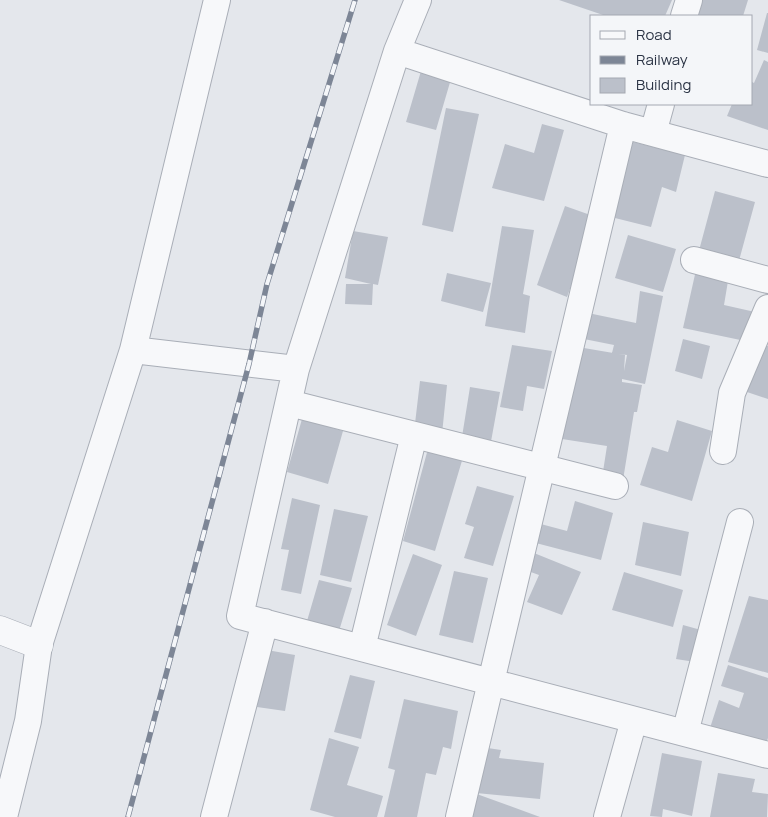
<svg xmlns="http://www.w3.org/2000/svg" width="768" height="817" viewBox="0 0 768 817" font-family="Manrope,sans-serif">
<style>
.building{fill:#bbc0ca}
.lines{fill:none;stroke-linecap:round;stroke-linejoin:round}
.minor-casing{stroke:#a9aeb7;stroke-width:28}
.tertiary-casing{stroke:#a9aeb7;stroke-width:29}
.minor{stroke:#f7f8fa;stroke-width:26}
.tertiary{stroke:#f7f8fa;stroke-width:28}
.rail-casing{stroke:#7d8696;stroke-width:5.5}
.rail{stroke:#f4f6f9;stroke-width:4;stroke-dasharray:11;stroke-linecap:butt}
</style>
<rect width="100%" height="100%" fill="#e4e7ec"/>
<path class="building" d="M559 0H672L665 16H606Z
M697 0H748L743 16H693Z
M767 13H768V53L757 50Z
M764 60 768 62V130L727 116 732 104H752V82L754 83Z
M421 71 451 79 436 130 406 122Z
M446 108 479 114 453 232 422 225Z
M542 124 564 130 544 201 492 188 505 144 534 153Z
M633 142 685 155 676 192 662 187 651 227 611 217Z
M715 191 755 202 737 268 697 258Z
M565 206 596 217 567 297 537 285Z
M502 226 534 230 523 294 530 296 525 333 485 326Z
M353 231 388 237 378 285 373 284 372 305 345 304 346 284H371L345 278Z
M628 235 676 249 663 292 615 278Z
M696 270 729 275 724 305 755 312 750 342 683 328Z
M447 273 491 283 483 312 441 301Z
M640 291 663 296 645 384 622 379V382L642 385 637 412H634L623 480 602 478 607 446 562 439 578 347 625 355 624 371 627 355 612 353 614 345 584 339 588 313 636 323Z
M683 339 710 346 702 379 675 371Z
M512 345 552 351 544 389 527 386 523 411 500 407Z
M762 345 768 346V399L747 392Z
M420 381 447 385 442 434 414 432Z
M470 387 500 392 490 447 461 443Z
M302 419 343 431 328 484 287 472Z
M677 420 712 431 692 501 640 485 652 447 668 452Z
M429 445 464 454 435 551 403 541Z
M477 486 514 496 493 566 464 558 474 527 465 524Z
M292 498 320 505 301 594 281 590 289 550 281 549Z
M575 501 613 513 601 560 532 542 537 523 567 531Z
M334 509 368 516 351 582 320 575Z
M643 522 689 532 681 576 635 565Z
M534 553 581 572 562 615 527 602 539 575 528 571Z
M413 554 442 565 416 636 387 625Z
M454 571 488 578 473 643 439 635Z
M624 572 683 590 673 627 612 610Z
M319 580 352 588 339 631 307 621Z
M749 596 768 600V673L728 662Z
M683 625 701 630 695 662 676 659Z
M267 650 295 655 285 711 257 707Z
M728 665 768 678V738L765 746 710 728 719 700 739 708 744 693 721 686Z
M350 675 375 681 361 739 334 732Z
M404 699 458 711 451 749 443 747 436 775 426 773 417 817H384L395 770 388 768Z
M329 738 359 747 347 785 383 796 377 817H335L310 810Z
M481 747 501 750 499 758 544 763 540 799 476 793Z
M662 753 702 761 692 816 663 809 662 817 650 816Z
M718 773 755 779 752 792 768 794 767 817H710Z
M474 793 540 817H467Z"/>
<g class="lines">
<defs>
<path id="minor" d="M418 0 397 51 296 369 240 616 768 755
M684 16 689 0
M397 51 623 125 768 164
M653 133 661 104
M694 260 768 280
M133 350 296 369
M289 403 615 486
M723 451 732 393 768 308
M362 648 414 435
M685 733 740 522
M4 817 28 721 39 645 133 350 217 0
M214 817 265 622
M459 817 623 125
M607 817 634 720"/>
<path id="tertiary" d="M0 630 39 645"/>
</defs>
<use href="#minor" class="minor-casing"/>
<use href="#tertiary" class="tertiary-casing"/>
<use href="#minor" class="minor"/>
<use href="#tertiary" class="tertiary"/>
<defs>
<path id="rail" d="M128 817 249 364 267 284 355 0"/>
</defs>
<use href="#rail" class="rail-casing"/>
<use href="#rail" class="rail"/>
</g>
<rect x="590" y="15" width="162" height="90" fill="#f4f6f9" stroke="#a4a8b1"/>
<rect x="600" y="31" width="25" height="8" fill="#f7f8fa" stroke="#a4a8b1"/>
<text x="636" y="40" font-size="15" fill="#2b3445">Road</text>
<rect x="600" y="56" width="25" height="8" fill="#7d8696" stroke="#a4a8b1"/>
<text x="636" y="65" font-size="15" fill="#2b3445">Railway</text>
<rect x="600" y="78" width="25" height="15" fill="#bbc0ca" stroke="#a4a8b1"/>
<text x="636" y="90" font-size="15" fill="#2b3445">Building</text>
</svg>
